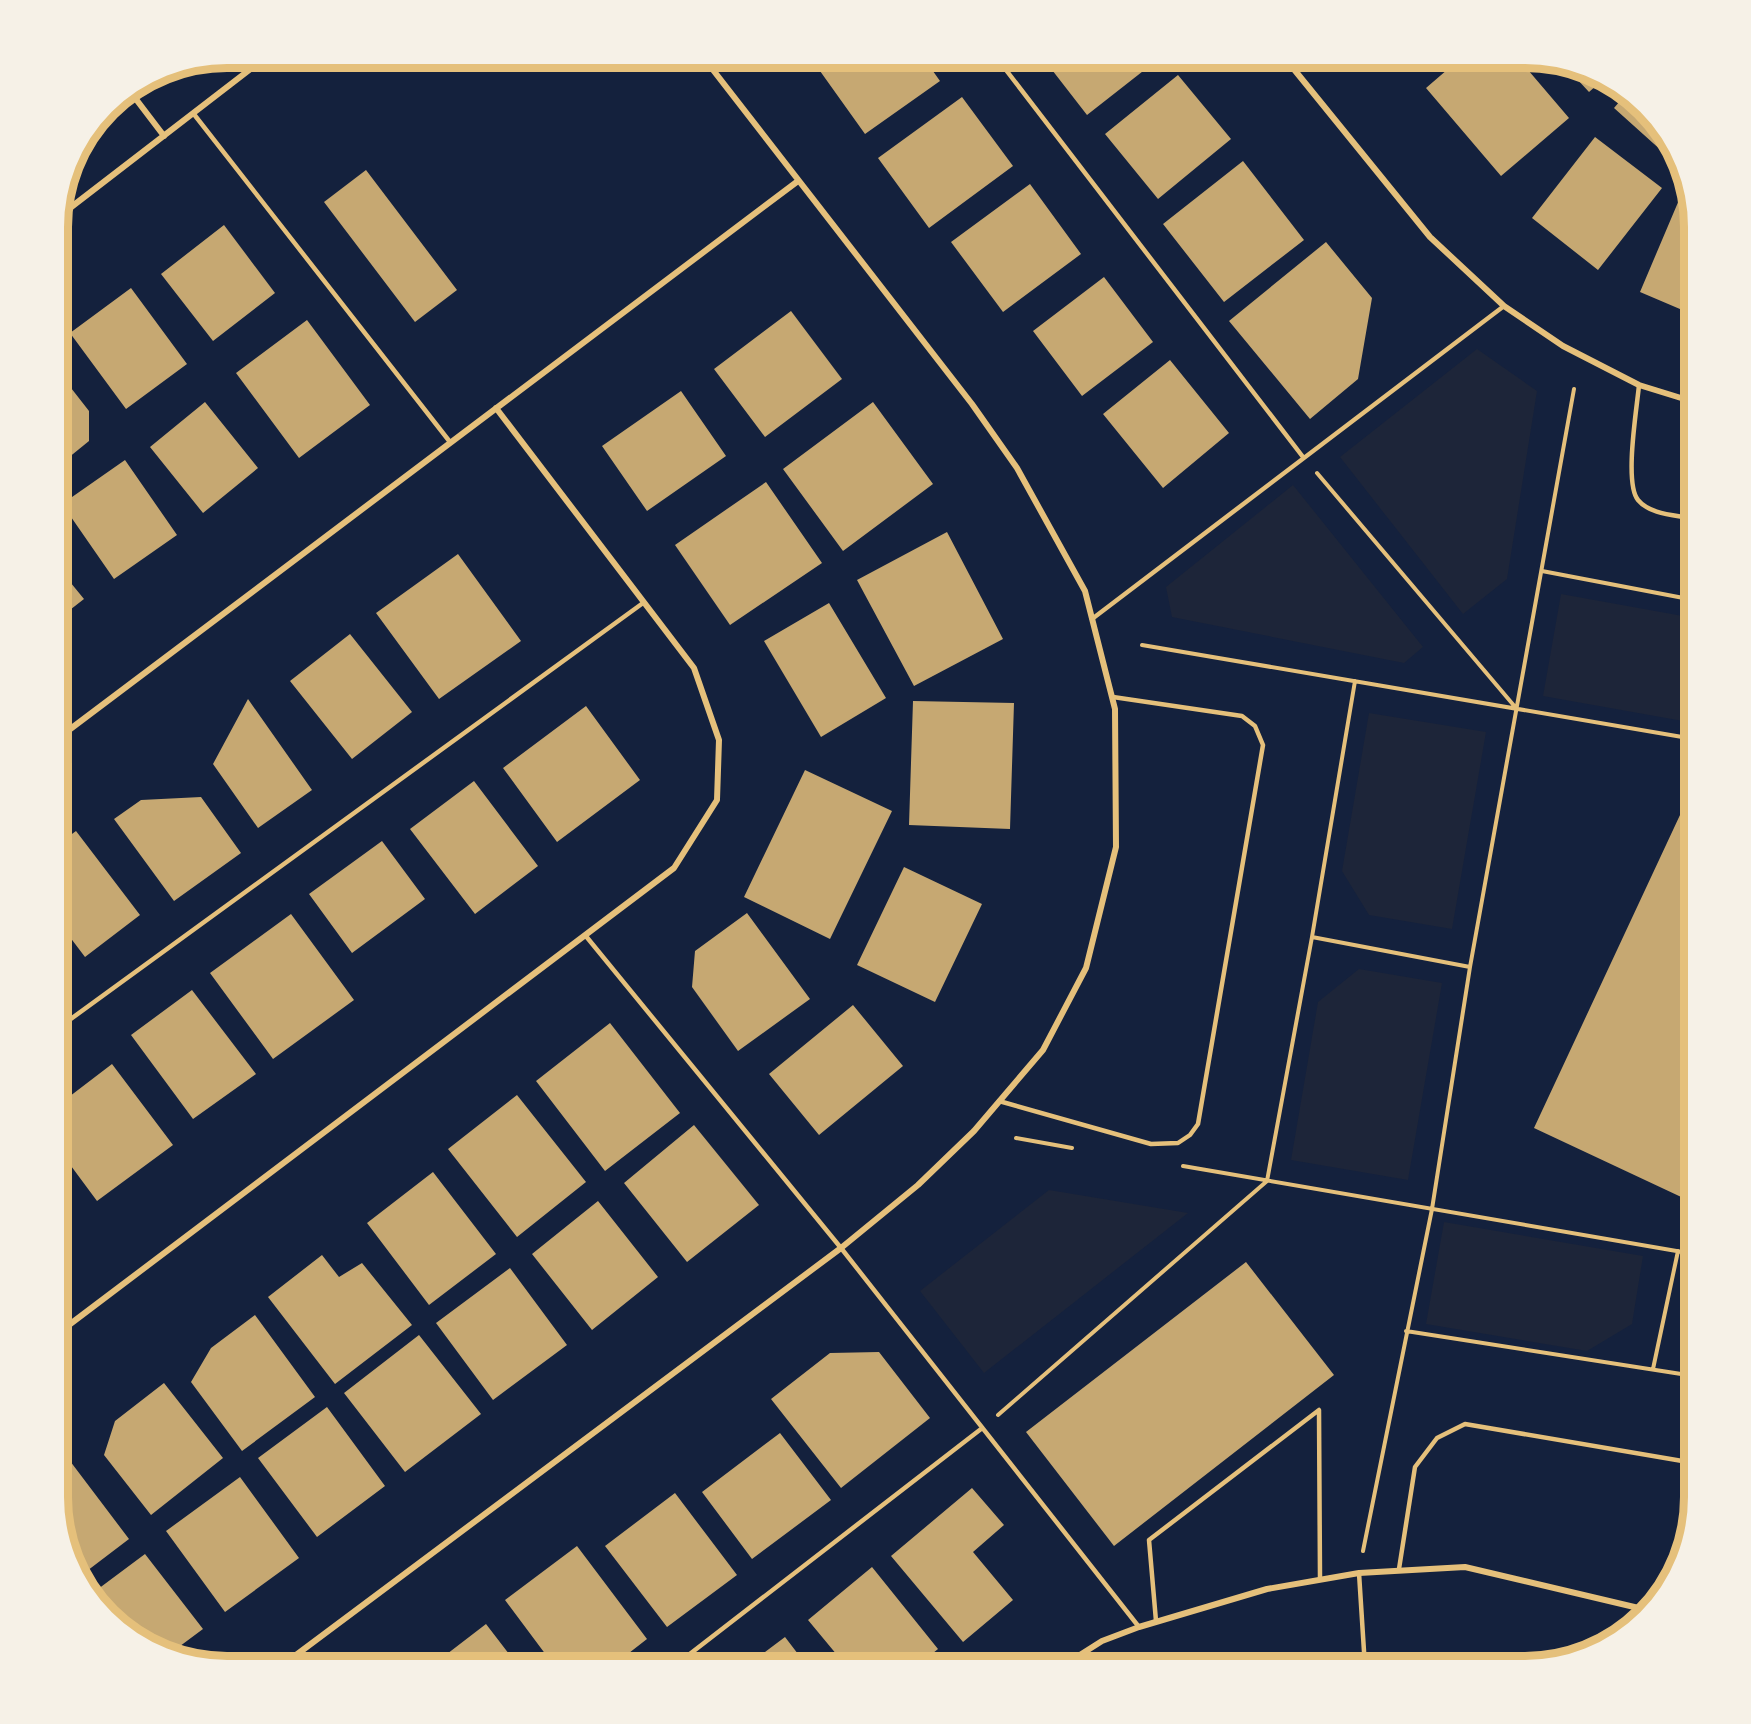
<svg xmlns="http://www.w3.org/2000/svg" width="1751" height="1724" viewBox="0 0 1751 1724" font-family="Roboto,sans-serif">
<style>
.green{fill:#1d2539}
.building{fill:#c6a872}
.lines{fill:none;stroke-linecap:round;stroke-linejoin:round}
.path{stroke:#e5c07b;stroke-width:4}
.service{stroke:#e5c07b;stroke-width:4.5}
.minor{stroke:#e5c07b;stroke-width:6}
.rim{fill:none;stroke:#e5c07b;stroke-width:8}
</style>
<rect width="100%" height="100%" fill="#14213d"/>
<path class="green" d="M1477 349 1537 391 1507 579 1463 614 1340 457Z
M1293 485 1423 647 1404 663 1172 617 1166 587Z
M1561 594 1694 618V723L1543 696Z
M1369 713 1486 732 1452 929 1369 915 1342 871Z
M1359 969 1442 983 1408 1180 1291 1160 1318 1002Z
M1049 1190 1188 1213 984 1373 920 1291Z
M1444 1222 1643 1256 1632 1324 1587 1351 1426 1324Z"/>
<path class="building" d="M810 57H923L940 81 865 134Z
M1042 57H1161L1087 115Z
M1462 57H1517L1569 118 1501 176 1426 88Z
M1564 65 1599 74 1605 78 1589 92Z
M1178 75 1231 139 1158 199 1105 134Z
M1626 94 1652 114 1681 162 1683 170 1614 108Z
M962 97 1013 166 929 228 878 158Z
M1595 137 1662 188 1598 270 1532 218Z
M1243 161 1304 240 1224 302 1163 224Z
M366 170 457 290 415 322 324 202Z
M1030 184 1081 254 1003 312 951 242Z
M1679 200 1690 205 1694 226V315L1640 292Z
M224 225 275 293 213 341 161 274Z
M1326 242 1372 298 1358 379 1310 419 1229 321Z
M1104 277 1153 342 1082 396 1033 331Z
M131 288 187 364 126 409 70 333Z
M791 311 842 379 765 437 714 369Z
M307 320 370 405 299 458 236 373Z
M1170 360 1229 433 1163 488 1103 414Z
M57 370 89 411V441L57 467Z
M681 391 726 456 647 511 602 446Z
M205 402 258 468 203 513 150 447Z
M873 402 933 484 843 551 783 469Z
M125 460 177 535 114 579 62 504Z
M766 482 822 563 730 625 675 545Z
M947 532 1003 639 914 686 857 580Z
M458 554 521 641 439 699 376 613Z
M57 566 84 599 57 620Z
M829 603 886 698 821 737 764 641Z
M350 634 412 712 352 759 290 681Z
M248 699 312 790 258 828 213 764Z
M913 701 1014 703 1010 829 909 825Z
M586 706 640 780 557 842 503 768Z
M805 770 892 811 830 939 744 897Z
M474 781 538 866 475 914 410 829Z
M201 797 241 853 174 901 114 819 141 800Z
M1687 800 1694 804V1203L1534 1128Z
M76 831 140 915 85 957 57 920V845Z
M382 841 425 899 352 953 309 894Z
M904 867 982 904 935 1002 857 965Z
M747 913 810 999 738 1051 692 987 695 951Z
M291 914 354 1000 273 1059 210 973Z
M192 990 256 1074 193 1119 131 1035Z
M853 1005 903 1066 819 1135 769 1074Z
M610 1023 680 1113 605 1171 536 1081Z
M112 1064 173 1145 97 1201 57 1147V1106Z
M517 1095 586 1182 517 1237 448 1149Z
M694 1125 759 1205 687 1262 624 1183Z
M433 1172 496 1254 429 1305 367 1223Z
M598 1201 658 1277 592 1330 532 1254Z
M322 1255 339 1277 362 1263 412 1325 335 1384 268 1297Z
M1246 1262 1334 1375 1114 1546 1026 1432Z
M510 1268 567 1345 493 1400 436 1323Z
M255 1315 315 1397 242 1451 191 1382 211 1348Z
M419 1335 481 1414 405 1472 344 1393Z
M879 1352 930 1418 841 1488 771 1399 830 1353Z
M164 1383 223 1458 151 1515 104 1455 115 1421Z
M327 1407 385 1486 317 1537 258 1458Z
M780 1433 831 1500 752 1559 702 1492Z
M67 1457 129 1539 79 1577 70 1562 57 1498V1464Z
M240 1477 299 1558 225 1612 166 1531Z
M972 1488 1004 1525 973 1552 1013 1600 963 1642 891 1556Z
M675 1493 737 1575 667 1627 605 1546Z
M577 1546 647 1639 611 1667H555L505 1600Z
M145 1554 203 1629 168 1655 161 1654 99 1610 90 1595Z
M872 1567 938 1649 916 1667H847L808 1620Z
M486 1624 519 1667H430Z
M785 1637 808 1667H745Z
M1391 1659 1490 1661 1495 1667H1391Z"/>
<g class="lines">
<path class="path" d="M1317 473 1516 708
M1542 571 1694 600
M1142 645 1694 739
M1312 937 1470 967
M1016 1138 1072 1148
M1183 1166 1694 1254
M1406 1331 1694 1376
M1653 1369 1678 1251
M998 1415 1267 1181 1312 937 1355 681
M1363 1551 1432 1209 1470 967 1574 389"/>
<path class="service" d="M996 57 1303 457
M193 113 450 442
M1639 385C1637 408 1624 483 1638 500 1650 515 1677 515 1694 519
M1092 619 1504 306
M585 935 841 1248 1139 1627
M57 1029 643 603
M999 1101 1151 1144 1178 1143 1190 1135 1198 1124 1263 745 1255 726 1242 716 1113 697
M1399 1569 1415 1467 1437 1438 1465 1424 1694 1463
M1359 1573 1365 1667
M1156 1621 1149 1540 1319 1410 1320 1579
M673 1667 981 1429"/>
<path class="minor" d="M1284 57 1430 237 1504 306 1563 346 1639 385 1694 402
M129 90 164 136
M57 218 266 57
M57 739 798 181
M57 1334 674 868 717 800 719 740 694 668 496 408
M280 1667 841 1248 918 1185 974 1131 1043 1050 1086 968 1116 847 1115 709 1085 591 1017 468 972 404 703 57
M1061 1667 1102 1641 1139 1627 1267 1589 1359 1573 1465 1567 1647 1610"/>
</g>
<path d="M0 0H1751V1724H0ZM227 68H1525A159 159 0 0 1 1684 227V1497A159 159 0 0 1 1525 1656H227A159 159 0 0 1 68 1497V227A159 159 0 0 1 227 68Z" fill="#f6f1e7" fill-rule="evenodd"/>
<path class="rim" d="M227 68H1525A159 159 0 0 1 1684 227V1497A159 159 0 0 1 1525 1656H227A159 159 0 0 1 68 1497V227A159 159 0 0 1 227 68Z"/>
</svg>
